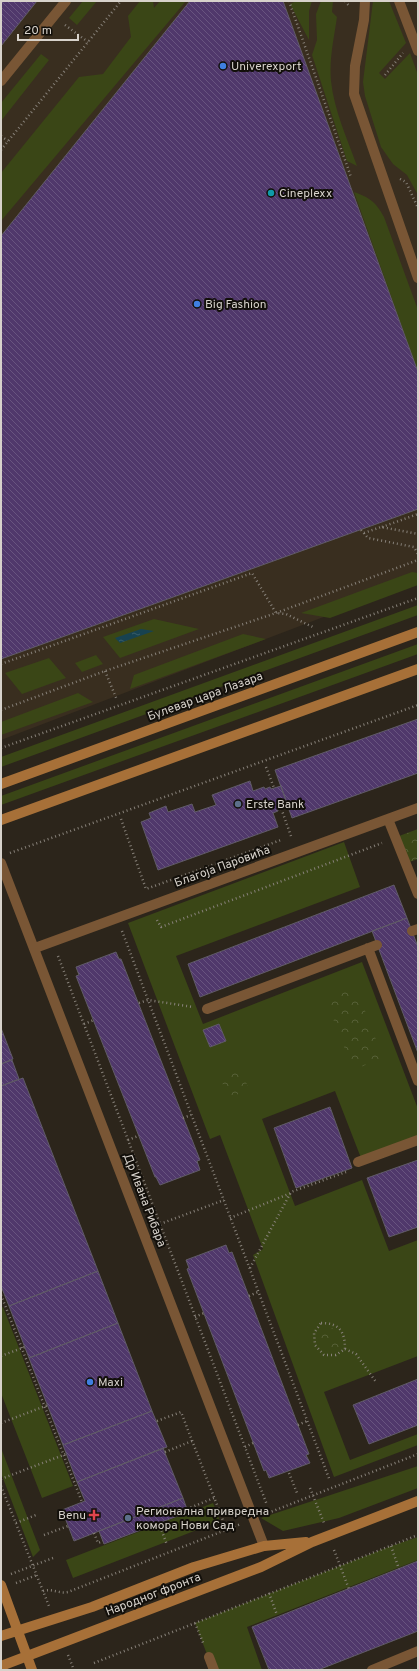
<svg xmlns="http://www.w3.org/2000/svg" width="419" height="1671" viewBox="0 0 419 1671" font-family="Overpass,sans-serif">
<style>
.built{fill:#392e1f}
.grass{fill:#3a4616}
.park{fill:url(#park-crowns)}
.water{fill:url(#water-ripples)}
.building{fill:url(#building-back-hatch);stroke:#605b67}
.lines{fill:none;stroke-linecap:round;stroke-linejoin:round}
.path{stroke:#878179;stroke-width:2.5;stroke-dasharray:1 3;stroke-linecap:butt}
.lane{stroke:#795635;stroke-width:10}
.street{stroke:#795635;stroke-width:10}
.secondary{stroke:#a77038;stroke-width:10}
.shop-dot{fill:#3f7fe0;stroke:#120f0a;stroke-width:1.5}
.culture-dot{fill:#0f9aa8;stroke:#120f0a;stroke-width:1.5}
.service-dot{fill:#5c6f8a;stroke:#120f0a;stroke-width:1.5}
.health-dot{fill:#e0444e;stroke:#120f0a;stroke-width:1.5}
.labels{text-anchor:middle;stroke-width:4;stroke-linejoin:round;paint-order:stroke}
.poi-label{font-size:12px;fill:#d7d2cb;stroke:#120f0a;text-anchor:start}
.street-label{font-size:12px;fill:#d7d2cb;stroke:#120f0a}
</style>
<defs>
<pattern id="park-crowns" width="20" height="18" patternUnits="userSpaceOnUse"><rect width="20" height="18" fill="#3a4616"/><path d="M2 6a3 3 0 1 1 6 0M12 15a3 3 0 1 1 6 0" fill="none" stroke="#566037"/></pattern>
<pattern id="water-ripples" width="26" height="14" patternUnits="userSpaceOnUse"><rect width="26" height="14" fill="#174250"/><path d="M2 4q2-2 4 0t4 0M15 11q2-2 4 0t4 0" fill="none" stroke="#385c68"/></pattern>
<pattern id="building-back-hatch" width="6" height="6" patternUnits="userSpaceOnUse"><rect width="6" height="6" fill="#50386b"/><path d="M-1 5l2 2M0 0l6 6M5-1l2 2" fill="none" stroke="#68547f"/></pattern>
</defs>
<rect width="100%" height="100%" fill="#2c251b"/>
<path class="built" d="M1 1H418V581L1 740Z"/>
<path class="grass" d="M83 1H97L77 25 69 18Z
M140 1H153L154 8 160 1H186L1 221V173L79 77 103 74 131 37 128 16Z
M296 1H312L309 11V40L290 4Z
M321 1H333L332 12 337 17C334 38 329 59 331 81 334 110 347 138 357 166L347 161 312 55 317 40 316 14Z
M373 1H389L406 43 379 73 385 79 410 53 418 75V195L407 175 393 164 381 147 365 96 363 82Z
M41 54 49 60 1 121V103Z
M354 192C369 197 376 202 384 217L418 310V372Z
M412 572 418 573V585L330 618 301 613Z
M418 605V615L1 767V757Z
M154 619 199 629 120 658 103 637Z
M243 634 266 639 130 689 134 675Z
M418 644V654L1 805V796Z
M96 655 103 664 82 672 75 663Z
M49 658 66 678 22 694 5 673Z
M78 693 93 702 1 735V722Z
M344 842 360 887 176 956 203 1024 362 962 418 1109V1136L361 1158 335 1091 262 1119 295 1206 362 1180 389 1251 418 1240V1356L324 1392 350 1460 418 1434V1445L334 1477 253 1255 263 1249 220 1135 210 1139 128 923Z
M3 1307 73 1486 42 1498 1 1393V1308Z
M1 1448 40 1550 33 1557 1 1473Z
M418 1466V1488L339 1518 283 1531 261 1518Z
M213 1503 220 1521 73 1578 66 1560Z
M418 1537V1560L247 1627 262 1670H213L195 1623 391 1546Z"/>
<path class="park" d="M418 829V859L409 862 399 836Z
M356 987 383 1058 353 1070 325 998Z
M241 1069 249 1090 228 1098 220 1077Z
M331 1327 341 1335 343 1346 337 1352H326L319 1345 317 1333 323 1328Z"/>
<path class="water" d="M141 629 154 631 120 643 115 638Z"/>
<path class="building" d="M1 1H37L1 46Z
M190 1H283L418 372V509L1 659V236Z
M418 719V773L292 818 275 770Z
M250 781 253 791 264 787 265 789 270 787 271 789 281 786 287 803 277 807 278 811 273 813 278 827 158 870 141 822 151 818 149 813 166 806 168 812 192 804 195 812 216 805 212 795Z
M394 885 407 918 200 997 188 964Z
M407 918 418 947V1053L372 931Z
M116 952 119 959H121L200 1160 197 1161 200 1170 160 1185 156 1177H155L76 976 79 975 76 967Z
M219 1024 226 1041 210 1047 203 1030Z
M1 1028 13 1059 1 1064Z
M12 1060 19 1079 1 1086V1064Z
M23 1078 98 1271 9 1306 1 1286V1086Z
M330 1107 352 1168 296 1188 274 1128Z
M418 1160V1227L389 1237 367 1178Z
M226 1245 229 1253 232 1252 309 1454 306 1455 310 1463 269 1478 266 1470 264 1471 187 1269 189 1268 186 1260Z
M98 1271 118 1323 29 1358 9 1306Z
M118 1323 152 1411 63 1445 29 1358Z
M418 1379V1425L369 1444 353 1405Z
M152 1411 167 1447 77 1482 63 1445Z
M163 1448 183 1498 74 1541 62 1510 85 1501 77 1482Z
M183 1498 188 1512 104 1544 99 1531Z
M418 1561V1631L318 1670H269L252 1627Z"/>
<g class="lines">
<path class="path" d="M289 1 351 177
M345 1 350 7
M65 25 88 42
M385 75 403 53
M1 136 8 141
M1 150 121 1
M400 179 406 182 418 208
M382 527 418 514
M361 530 368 538 414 547 418 554
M364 533 381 527 418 534
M1 664 252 573 276 613 286 614 315 628
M105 671 117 700
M1 710 105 671 276 613 418 560
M1 748 418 598
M266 767 274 788
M280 805 291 836
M121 819 146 889 281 840
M10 853 418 705
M157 920 161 927 382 843
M122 931 330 1481
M58 956 267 1505
M139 1003 148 1000 193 1007
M84 1024 94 1020
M183 1118 191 1115
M128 1140 138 1136
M230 1218 291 1193
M160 1224 224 1200
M250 1268 291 1192 346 1172
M1 1295 82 1502
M249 1296 258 1292
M195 1317 204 1313
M321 1323C339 1323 345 1331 345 1349L336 1355H324L315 1345 314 1333Z
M345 1349 356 1354 376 1382
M1 1356 25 1347
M157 1421 181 1412 224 1523
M1 1423 48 1405
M298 1425 307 1421
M245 1447 253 1443
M165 1452 192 1441
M289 1473 297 1493
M1 1479 66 1454
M1 1486 49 1606
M310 1488 324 1523
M187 1509 214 1498
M268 1513 418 1454
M16 1523 36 1515
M159 1523 167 1545
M94 1533 98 1543 103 1541
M44 1535 68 1526
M391 1546 399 1569
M334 1550 349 1589
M11 1574 53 1558
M16 1583 37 1575
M43 1591C51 1588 59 1594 68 1592L241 1524
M269 1593 277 1615
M195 1623 204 1645
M68 1655 74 1670
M94 1663 418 1535"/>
<path class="lane" d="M365 1 364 20 355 66 354 94 418 278
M399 1 418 51
M1 81 66 1
M412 931 418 929
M368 948 418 1081
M207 1009 377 945
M358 1162 418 1140
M209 1657 214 1670
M372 1670 418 1651"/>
<path class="street" d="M388 819 418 894
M1 863 264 1546
M35 948 418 808"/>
<path class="secondary" d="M1 784 418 632
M1 820 418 669
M1 1585 32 1670
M1 1636 92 1607 194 1567 264 1546 306 1542
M1 1666 261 1567 312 1542 418 1501"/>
</g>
<g class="shop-dot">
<circle cx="223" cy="66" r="4"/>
<circle cx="197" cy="304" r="4"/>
<circle cx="90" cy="1382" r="4"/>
</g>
<circle class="culture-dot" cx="271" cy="193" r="4"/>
<g class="service-dot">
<circle cx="238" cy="804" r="4"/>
<circle cx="128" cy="1518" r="4"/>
</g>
<path class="health-dot" d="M92 1509h4v4h4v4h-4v4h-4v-4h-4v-4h4z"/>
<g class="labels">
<g class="poi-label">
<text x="231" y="70">Univerexport</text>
<text x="279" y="197">Cineplexx</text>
<text x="205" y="308">Big Fashion</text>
<text x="246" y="808">Erste Bank</text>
<text x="98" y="1386">Maxi</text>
<text x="136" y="1515">Регионална привредна<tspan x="136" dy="14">комора Нови Сад</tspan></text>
<text x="86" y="1519" text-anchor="end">Benu</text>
</g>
<g class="street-label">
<text transform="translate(205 696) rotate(-20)" y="4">Булевар цара Лазара</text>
<text transform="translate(222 866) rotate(-20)" y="4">Благоја Паровића</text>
<text transform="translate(145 1200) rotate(69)" y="4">Др Ивана Рибара</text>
<text transform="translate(153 1594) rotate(-21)" y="4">Народног фронта</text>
</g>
</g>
<rect width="419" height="1671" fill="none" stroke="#d7d2cb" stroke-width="4"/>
<path d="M18 34v6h60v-6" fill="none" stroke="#d7d2cb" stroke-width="2"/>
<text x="24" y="34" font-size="12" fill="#d7d2cb" stroke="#120f0a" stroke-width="3" paint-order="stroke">20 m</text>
</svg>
